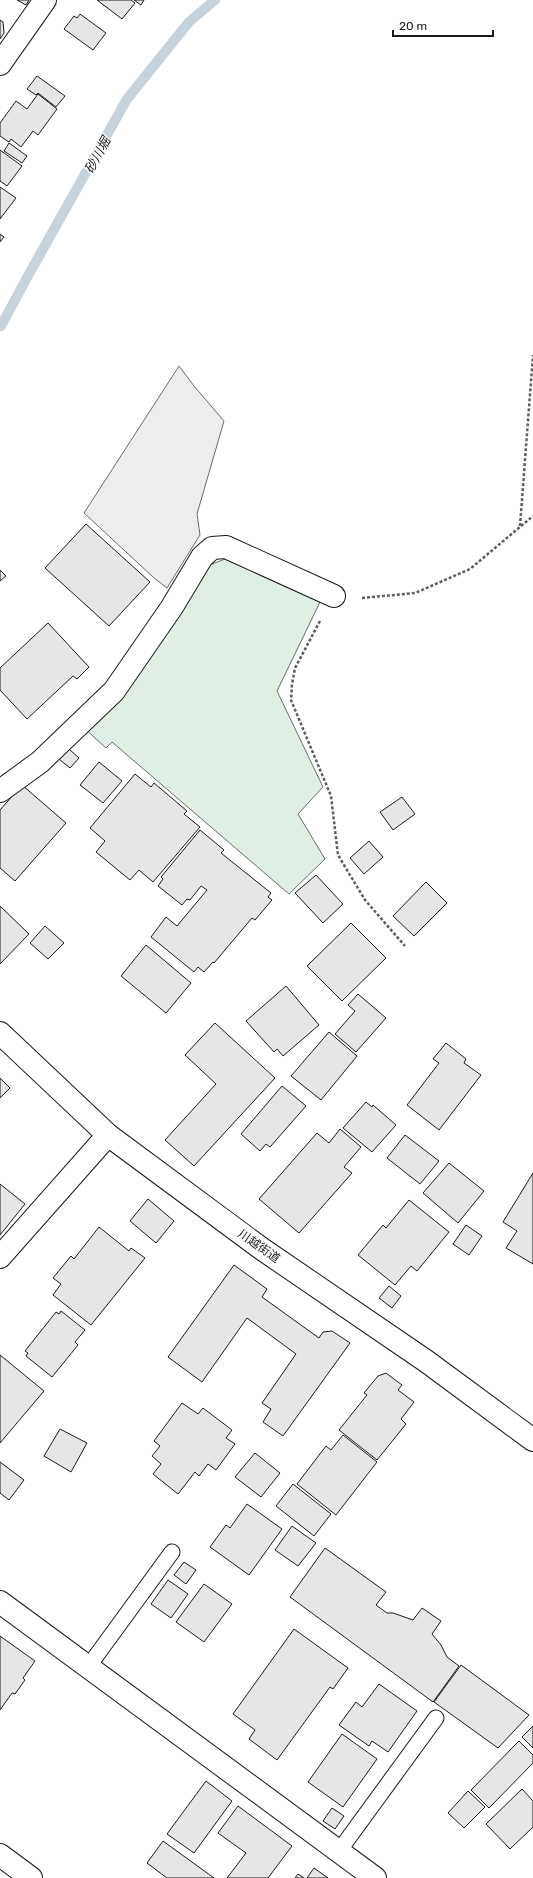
<svg xmlns="http://www.w3.org/2000/svg" width="533" height="1878" viewBox="0 0 533 1878" font-family="Rubik,'Noto Sans JP',sans-serif">
<style>
.green{fill:#e0efe3;stroke:#6a6a6a}
.parking{fill:#ededed;stroke:#6a6a6a}
.lines{fill:none;stroke-linecap:round;stroke-linejoin:round}
.stream{stroke:#c6d2dc;stroke-width:10}
.building{fill:#e6e6e6;stroke:#1a1a1a}
.service-casing{stroke:#1a1a1a;stroke-width:17}
.minor-casing{stroke:#1a1a1a;stroke-width:24}
.tertiary-casing{stroke:#1a1a1a;stroke-width:24}
.trunk-casing{stroke:#1a1a1a;stroke-width:24}
.path{stroke:#5f5f5f;stroke-width:2.5;stroke-dasharray:3 2;stroke-linecap:butt}
.service{stroke:#fff;stroke-width:15}
.minor{stroke:#fff;stroke-width:22}
.tertiary{stroke:#fff;stroke-width:22}
.trunk{stroke:#fff;stroke-width:22}
.labels{text-anchor:middle;stroke-width:3;stroke-linejoin:round;paint-order:stroke}
.street-label{font-size:12px;fill:#1a1a1a;stroke:#fff}
.water-label{font-size:13px;font-style:italic;fill:#1a1a1a;stroke:#fff}
</style>
<rect width="100%" height="100%" fill="#fff"/>
<path class="green" d="M225 559 320 602 277 691 323 787 298 814 325 859 289 894 112 742 106 748 84 728 207 566Z"/>
<path class="parking" d="M179 366 194 386 224 421 197 514 200 535 167 588 153 577 84 513Z"/>
<g class="lines">
<path class="stream" d="M1 326 29 274 127 99 189 22 215 0"/>
</g>
<path class="building" d="M17 0H29L26 5Z
M97 0H131L135 3 122 19Z
M134 0H144L141 5Z
M80 14 106 33 93 50 64 29 74 16 77 18Z
M0 20 3 22 4 33 0 39Z
M37 76 65 96 56 107 38 93 36 95 27 89Z
M38 94 57 109 38 135 33 131 21 147 11 139 9 142 0 136V123L16 101 27 109Z
M9 143 27 156 22 163 4 151Z
M0 150 22 166 7 186 0 181Z
M0 187 16 198 0 219Z
M0 234 4 237 0 242Z
M86 524 150 582 109 626 45 568Z
M0 570 6 576 0 581Z
M48 623 89 667 77 679 73 676 27 719 0 690V668Z
M69 749 79 758 70 768 59 759Z
M99 762 122 781 103 803 80 785Z
M135 774 151 787 154 783 187 811 184 814 200 827 153 882 139 870 130 880 96 852 105 841 90 828Z
M22 785 66 823 15 881 0 868V810Z
M402 797 415 814 393 830 380 812Z
M200 830 224 850 221 853 271 893 268 897 272 900 255 920 252 918 214 963 213 962 204 972 198 967 194 972 151 937 166 917 177 926 207 890 201 886 190 900 187 899 182 905 158 886 163 879 161 877Z
M369 841 383 857 364 874 350 858Z
M316 875 343 904 323 923 295 893Z
M426 882 447 903 414 936 393 916Z
M0 906 29 934 0 964Z
M351 923 386 958 342 1001 307 966Z
M45 926 64 943 48 959 30 943Z
M146 945 191 983 166 1013 121 976Z
M286 986 319 1025 283 1056 277 1049 274 1052 246 1021Z
M358 994 386 1018 356 1052 335 1034 355 1011 348 1005Z
M215 1023 275 1078 194 1166 165 1140 216 1084 185 1055Z
M329 1032 357 1056 321 1100 291 1076Z
M446 1043 466 1059 464 1063 481 1075 439 1130 407 1105 439 1063 433 1059Z
M0 1078 10 1088 0 1098Z
M282 1086 306 1106 270 1147 266 1144 260 1151 241 1134Z
M366 1102 372 1107 373 1105 396 1125 372 1152 343 1128Z
M340 1129 361 1147 344 1167 352 1173 299 1233 259 1199 317 1133 329 1143Z
M405 1135 439 1161 420 1184 387 1158Z
M449 1163 484 1191 458 1223 423 1193Z
M533 1173V1264L506 1248 517 1231 503 1222Z
M0 1184 25 1204 0 1235Z
M148 1199 174 1221 156 1243 130 1221Z
M409 1200 449 1232 417 1271 411 1266 395 1285 358 1255 383 1225 386 1228Z
M466 1225 482 1236 469 1255 453 1244Z
M99 1227 129 1251 131 1248 145 1258 91 1325 53 1295 61 1284 53 1278 71 1256 74 1259Z
M234 1265 267 1289 262 1297 319 1338 323 1332 332 1331 350 1343 283 1436 263 1422 271 1409 262 1403 296 1354 247 1318 202 1382 168 1357Z
M389 1286 401 1296 392 1308 379 1298Z
M61 1311 85 1330 75 1342 78 1345 52 1377 26 1356 28 1353 25 1351 56 1312 59 1314Z
M0 1355 44 1391 0 1443Z
M386 1373 402 1385 398 1390 414 1402 401 1419 406 1424 377 1460 339 1430 367 1395 364 1393 378 1376Z
M182 1403 198 1414 203 1408 232 1430 226 1438 235 1444 216 1470 208 1464 199 1476 195 1472 178 1494 153 1474 161 1464 152 1456 160 1446 154 1441Z
M60 1429 87 1443 71 1472 44 1456Z
M343 1435 377 1462 336 1515 297 1484 326 1446 331 1450Z
M255 1453 280 1473 261 1497 235 1477Z
M0 1462 24 1480 9 1500 0 1493Z
M293 1484 331 1514 314 1536 276 1506Z
M247 1504 282 1529 249 1575 210 1547 226 1525 230 1528Z
M292 1526 316 1543 298 1566 275 1550Z
M325 1548 386 1592 376 1605 387 1613H393L413 1620 422 1608 441 1621 432 1634 441 1645 447 1657 459 1666 433 1702 290 1597Z
M184 1562 196 1570 186 1584 174 1575Z
M168 1580 188 1594 171 1618 151 1604Z
M204 1584 232 1604 204 1642 176 1622Z
M294 1629 348 1668 333 1689 330 1687 277 1760 249 1739 255 1730 233 1714Z
M0 1636 35 1661 23 1678 25 1680 15 1694 12 1693 0 1710Z
M461 1665 529 1715 498 1748 434 1702Z
M379 1684 417 1711 388 1752 372 1741 369 1746 339 1725 356 1702 362 1707Z
M533 1726V1748L522 1737Z
M342 1734 377 1759 343 1807 308 1782Z
M519 1741 533 1755V1763L489 1808 471 1790Z
M206 1781 232 1801 194 1853 167 1834Z
M522 1789 533 1801V1827L510 1849 486 1824Z
M468 1791 485 1807 464 1828 448 1813Z
M238 1806 292 1846 268 1878H227L246 1853 218 1833Z
M332 1808 344 1816 335 1829 323 1821Z
M163 1841 214 1878H167L147 1863Z
M314 1868 328 1878H307Z
M298 1874 304 1878H295Z"/>
<g class="lines">
<defs>
<path id="service" d="M88 1667 172 1552
M339 1851 436 1718"/>
<path id="minor" d="M0 64 45 0
M0 791 40 762 114 691 172 607 202 557 212 548 226 547 334 596
M0 1257 108 1135
M0 1602 375 1878"/>
<path id="tertiary" d="M0 1855 31 1878"/>
<path id="trunk" d="M0 1033 108 1135 262 1249 426 1361 533 1440"/>
</defs>
<use href="#service" class="service-casing"/>
<use href="#minor" class="minor-casing"/>
<use href="#tertiary" class="tertiary-casing"/>
<use href="#trunk" class="trunk-casing"/>
<path class="path" d="M520 526 533 355
M362 598 415 593 470 569 533 516
M320 621 295 668 292 684 291 700 331 796 338 855 365 900 405 946"/>
<use href="#service" class="service"/>
<use href="#minor" class="minor"/>
<use href="#tertiary" class="tertiary"/>
<use href="#trunk" class="trunk"/>
</g>
<g class="labels">
<g class="street-label">
<text transform="translate(259 1246) rotate(35)" y="4">川越街道</text>
</g>
<g class="water-label">
<text transform="translate(97 155) rotate(-61)" y="5">砂川堀</text>
</g>
</g>
<path d="M393 30v6h100v-6" fill="none" stroke="#1a1a1a" stroke-width="2"/>
<text x="399" y="30" font-size="12" fill="#1a1a1a" stroke="#ffffff" stroke-width="3" paint-order="stroke">20 m</text>
</svg>
